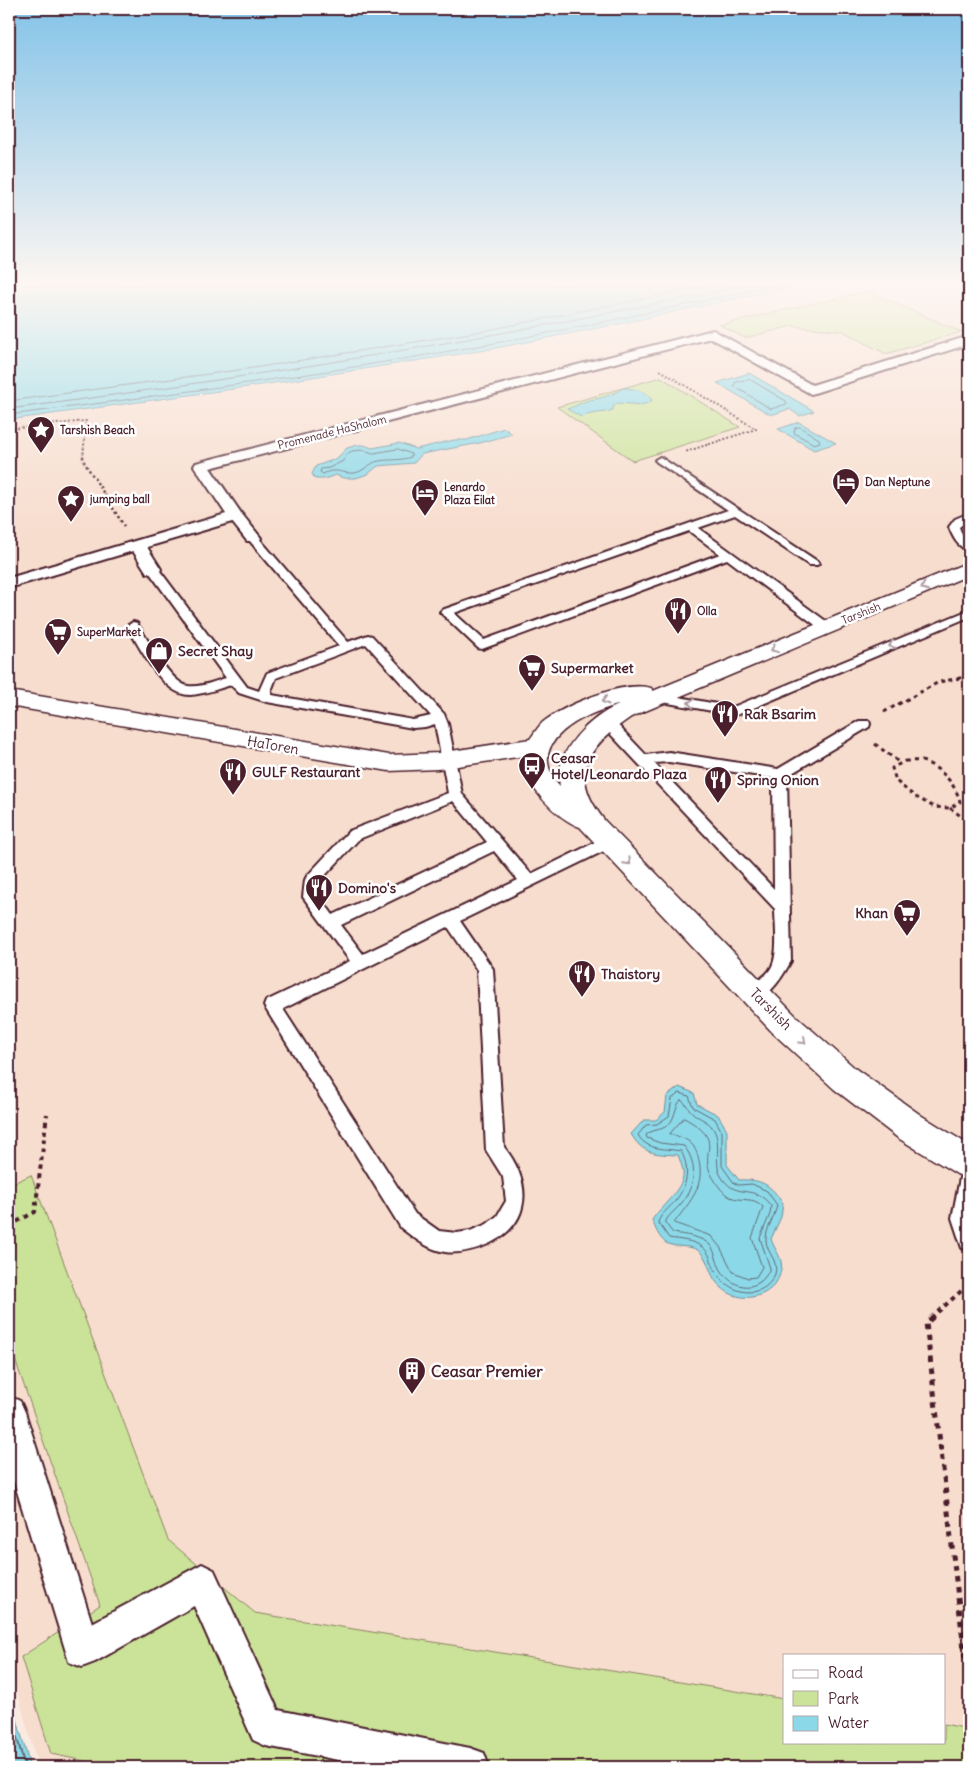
<svg xmlns="http://www.w3.org/2000/svg" width="978" height="1776" viewBox="0 0 978 1776" font-family="Delius,sans-serif">
<style>
.built{fill:#f7ddce;fill-rule:evenodd}
.green{fill:#cbe399;stroke:#8a8162}
.water{fill:#8bd9e8;stroke:#718f9c}
.lines{fill:none;stroke-linecap:round;stroke-linejoin:round}
.shore-far1{stroke:#646977;stroke-width:1}
.shore{stroke:#646977;stroke-width:2}
.service-casing{stroke:#4a1f2b;stroke-width:4}
.pedestrian-casing{stroke:#4a1f2b;stroke-width:4}
.minor-casing{stroke:#4a1f2b;stroke-width:3}
.path-far4{stroke:#4a1f2b;stroke-width:2;stroke-dasharray:2 2;stroke-linecap:butt}
.path-far3{stroke:#4a1f2b;stroke-width:2.5;stroke-dasharray:2.5 2.5;stroke-linecap:butt}
.path-far2{stroke:#4a1f2b;stroke-width:3;stroke-dasharray:4 4;stroke-linecap:butt}
.path-far1{stroke:#4a1f2b;stroke-width:4;stroke-dasharray:4.5 4.5;stroke-linecap:butt}
.path{stroke:#4a1f2b;stroke-width:5;stroke-dasharray:5.5 5.5;stroke-linecap:butt}
.service{fill:#fff;fill-rule:evenodd}
.pedestrian{fill:#fff;fill-rule:evenodd}
.minor{fill:#fff;fill-rule:evenodd}
.oneway{stroke:#ae9aa0}
.labels{text-anchor:middle;stroke-width:5;stroke-linejoin:round;paint-order:stroke}
.far-poi-label{font-size:11px;font-weight:bold;fill:#4a1f2b;stroke:#fff;text-anchor:start}
.far-street-label{font-size:11px;fill:#4a1f2b;stroke:#fff}
.poi-label{font-size:14px;font-weight:bold;fill:#4a1f2b;stroke:#fff;text-anchor:start}
.street-label{font-size:14px;fill:#4a1f2b;stroke:#fff}
.near-poi-label{font-size:16px;font-weight:bold;fill:#4a1f2b;stroke:#fff;text-anchor:start}
</style>
<rect width="100%" height="100%" fill="#faebe2"/>
<filter id="ink" filterUnits="userSpaceOnUse"><feTurbulence type="fractalNoise" baseFrequency=".02" numOctaves="2"/><feDisplacementMap in="SourceGraphic" scale="10" xChannelSelector="R" yChannelSelector="G"/><feConvolveMatrix kernelMatrix="1 2 1 2 8 2 1 2 1" color-interpolation-filters="sRGB"/></filter>
<g filter="url(#ink)">
<path class="built" d="M808 284H969V1767H38L9 1662V421L256 387 487 351 620 325ZM784 1655H944V1742H784Z"/>
<path class="green" d="M868 291 961 332 886 354 843 331 792 326 745 338 720 325Z
M661 377 740 427 633 461 557 407Z
M31 1175 168 1540 255 1613 784 1699V1742H944V1724L969 1729V1767H114L51 1754 21 1657 100 1605 9 1342V1185Z"/>
<path class="water" d="M9 284H804L619 324 486 350 255 386 9 420Z
M749 373 814 411 800 416 789 409 771 415 717 383Z
M623 388C633 388 648 391 652 401L642 405 618 403 613 407V410C602 414 592 412 581 417L567 409C574 407 584 401 590 400 603 398 612 395 623 388Z
M799 422 836 443 814 450 778 429Z
M504 428 512 434 480 443 422 454 414 463 378 466 368 474 356 478H343L336 475 324 479H315L312 474 316 466 336 459 347 448 358 445H364L372 448 399 443 416 449 454 440H467Z
M679 1087 694 1093 697 1104 718 1115 727 1130V1165L739 1180C761 1179 771 1184 783 1204L781 1217 771 1239C774 1249 784 1259 781 1270 776 1298 740 1306 721 1287 710 1278 710 1264 702 1254 694 1243 676 1249 666 1243 659 1238 655 1228 652 1220 660 1207 686 1187 683 1171 682 1166 680 1160 678 1155 656 1154 643 1155 631 1134L644 1120H656L665 1112 667 1096Z
M9 1690 30 1767H9Z"/>
<g class="lines">
<path class="shore-far1" d="M749 379 786 401 787 404 771 409 734 386 735 383Z
M9 401 253 368 483 331 715 284
M9 409C258 377 505 336 751 284
M9 415C158 396 308 376 456 350 565 331 672 308 780 284
M800 427 819 439 820 442 814 444 794 433 795 428Z
M398 449 411 454V457C400 461 390 459 379 461 370 462 364 472 354 473 342 474 335 467 323 474L320 472 321 469 329 468 343 461 347 454 352 451 363 450 373 453Z
M680 1093 689 1096 693 1107 715 1119 722 1132V1166L734 1183 739 1185 752 1184 767 1191 777 1205C775 1217 765 1229 766 1241 767 1253 779 1261 775 1274 772 1282 765 1289 756 1291 740 1295 722 1285 715 1270 711 1262 710 1252 702 1247 693 1240 680 1240 669 1238L658 1222C662 1212 670 1208 676 1200 688 1185 690 1168 681 1151 665 1148 647 1151 638 1135L646 1125 657 1124 669 1116 672 1099Z
M681 1100C687 1103 688 1110 694 1114 700 1119 708 1121 712 1127 724 1143 711 1164 723 1179 738 1200 754 1183 771 1206L770 1214 760 1238 770 1268C760 1293 734 1291 721 1270 716 1262 716 1252 710 1245 701 1236 685 1235 673 1233L665 1223C668 1215 675 1211 680 1205 695 1187 699 1165 684 1146L660 1143 647 1138 646 1135C652 1129 661 1131 668 1125 676 1118 674 1107 681 1100Z
M684 1118C729 1142 695 1151 714 1179 718 1186 723 1193 730 1197 742 1202 754 1196 763 1207L752 1238 762 1267 756 1277 748 1278 733 1272 720 1247 711 1236 674 1223C691 1200 706 1186 698 1157 694 1141 685 1138 670 1134Z"/>
<path class="shore" d="M9 1709 25 1767"/>
<defs>
<path id="service" d="M660 457 817 561 819 563 817 565H809L735 515 698 528 830 624 832 627 830 630H822L727 559 482 649 478 648 442 614 440 612 442 610 728 510 657 462 655 460ZM689 531 720 554 484 640 454 613Z
M969 513V520L959 527 963 537 969 542V551C958 547 953 538 949 527L955 519Z
M253 535 257 536 348 642 368 635 372 636 444 714 448 724 462 794 531 874 604 838 609 837 614 838 616 842 614 846 460 921 493 969 504 1147C532 1182 533 1225 486 1245 473 1250 459 1254 445 1252 428 1249 414 1238 401 1228L264 1006 266 1001 350 961 306 901 303 897 305 880 307 876 349 831 448 793 435 724 425 727 413 728 267 702 239 693 231 685C218 689 204 694 190 695 162 695 140 647 127 626L133 622 137 623C147 638 170 683 188 686 200 688 215 681 226 678L147 569 153 566 157 567 247 687 259 691 267 673 339 646 249 540 248 538 249 536ZM366 644 431 716 413 720 272 695 271 691 276 678ZM453 801 487 842 333 915 319 896V882L359 839ZM494 851 518 880 363 954 341 925ZM448 927 477 970 486 1150 503 1177 506 1201 497 1216 487 1224 470 1231 457 1233 439 1231 415 1214 283 1009Z
M969 610V617L739 714 734 715 657 701 651 697 657 693 733 707Z
M607 718 612 719 646 755 669 752 778 769 859 721H869L870 724 869 727 787 776 791 961C784 974 767 1004 749 998L747 993C752 983 763 979 769 971 780 958 775 925 775 909L602 725 601 722 602 719ZM669 762 773 778 774 889 654 763Z
M969 1169V1251L962 1248 952 1218 960 1178 962 1172Z"/>
<path id="pedestrian" d="M713 330 812 385 969 336V344L811 394 711 338 210 468 241 513 261 538 259 541H247L232 522 147 547 161 569 159 573H147L133 551 9 588V578L226 514 194 466 196 463Z
M9 1396 20 1401 25 1412 92 1623 202 1564 214 1570 278 1710 470 1748 484 1753 489 1767H374L266 1746 253 1740 194 1606 95 1662 82 1667 69 1662 9 1465Z"/>
<path id="minor" d="M969 562V575L631 717C587 747 567 774 605 821L796 1016 856 1069 922 1116 969 1145V1179L957 1174 898 1138 834 1089 774 1034 580 827C558 820 520 782 524 756L438 769 389 771 9 706V691L389 755 438 753 530 739C534 734 537 728 542 723 564 705 623 680 651 688L653 691ZM621 704C591 716 553 751 560 786 521 742 585 713 621 704Z"/>
</defs>
<use href="#service" class="service-casing"/>
<use href="#pedestrian" class="pedestrian-casing"/>
<use href="#minor" class="minor-casing"/>
<path class="path-far4" d="M660 370 756 429 685 452
M9 429 86 421 83 458"/>
<path class="path-far3" d="M83 456V460L124 526
M959 678 969 676"/>
<path class="path-far2" d="M884 712 939 682 966 677
M875 744 900 763
M905 761C911 761 919 760 925 762 942 769 956 785 960 802L950 808 934 807 914 796 896 781 892 768Z
M950 808 969 822"/>
<path class="path-far1" d="M9 1226 35 1212 47 1114
M931 1318 969 1284"/>
<path class="path" d="M933 1317 926 1323 969 1692"/>
<use href="#service" class="service"/>
<use href="#pedestrian" class="pedestrian"/>
<use href="#minor" class="minor"/>
</g>
<defs><path id="oneway-chevron" d="M-2-3.5L2.5 0L-2 3.5" fill="none" stroke-width="1.6" stroke-linecap="round" stroke-linejoin="round" transform="scale(1.25)"/></defs>
<g class="oneway">
<use href="#oneway-chevron" transform="translate(924 587) rotate(158)"/>
<use href="#oneway-chevron" transform="translate(892 645) rotate(157)"/>
<use href="#oneway-chevron" transform="translate(774 649) rotate(158)"/>
<use href="#oneway-chevron" transform="translate(605 701) rotate(163)"/>
<use href="#oneway-chevron" transform="translate(691 703) rotate(-170)"/>
<use href="#oneway-chevron" transform="translate(628 862) rotate(46)"/>
<use href="#oneway-chevron" transform="translate(803 1041) rotate(42)"/>
</g>
</g>
<linearGradient id="sky" x2="0" y2="1"><stop stop-color="#83c3e8"/><stop offset="0.53" stop-color="#fdf6f2"/><stop offset="1" stop-color="#fdf6f2" stop-opacity="0"/></linearGradient>
<rect width="978" height="533" fill="url(#sky)"/>
<defs>
<symbol id="sight-pin" viewBox="-11 -11 22 30"><path d="M0 17L-7.5 6A9.5 9.5 0 1 1 7.5 6Z" fill="#4a1f2b" stroke="#fff"/><path d="M0-6L1.8-2.2L6-1.7L2.9 1.2L3.7 5.4L0 3.3L-3.7 5.4L-2.9 1.2L-6-1.7L-1.8-2.2Z" fill="#fff"/></symbol>
<symbol id="hotel-pin" viewBox="-11 -11 22 30"><path d="M0 17L-7.5 6A9.5 9.5 0 1 1 7.5 6Z" fill="#4a1f2b" stroke="#fff"/><path d="M-6-4.5h1.5V1H6V5H4.5V3h-9V5H-6ZM-4 0a1.8 1.8 0 1 1 3.6 0ZM.5 0V-2.5h3Q6-2.5 6 0Z" fill="#fff"/></symbol>
<symbol id="restaurant-pin" viewBox="-11 -11 22 30"><path d="M0 17L-7.5 6A9.5 9.5 0 1 1 7.5 6Z" fill="#4a1f2b" stroke="#fff"/><path d="M-5-6h1v4h1v-4h1v4h1v-4h1v5L-1.5 .5V6h-2V.5L-5-1ZM5-6V6H3V1.5H1.5Q1.5-4 5-6Z" fill="#fff"/></symbol>
<symbol id="supermarket-pin" viewBox="-11 -11 22 30"><path d="M0 17L-7.5 6A9.5 9.5 0 1 1 7.5 6Z" fill="#4a1f2b" stroke="#fff"/><path d="M-6-5.5h2.5l.6 2H6L4.5 2H-2.5L-4.4-4H-6ZM-1.5 3.2a1.3 1.3 0 1 0 .1 0ZM3 3.2a1.3 1.3 0 1 0 .1 0Z" fill="#fff"/></symbol>
<symbol id="shop-pin" viewBox="-11 -11 22 30"><path d="M0 17L-7.5 6A9.5 9.5 0 1 1 7.5 6Z" fill="#4a1f2b" stroke="#fff"/><path d="M-5-2.5h2.3a2.7 3.5 0 0 1 5.4 0H5L5.5 6h-11ZM-1.5-2.5h3a1.5 2.3 0 0 0-3 0Z" fill="#fff"/></symbol>
<symbol id="bus-pin" viewBox="-11 -11 22 30"><path d="M0 17L-7.5 6A9.5 9.5 0 1 1 7.5 6Z" fill="#4a1f2b" stroke="#fff"/><path d="M-5-6H5V4H4V6H2V4H-2V6H-4V4H-5ZM-3.5-4V0h7V-4ZM-3.5 1.2v1.5H-2V1.2ZM2 1.2v1.5H3.5V1.2Z" fill="#fff"/></symbol>
<symbol id="building-pin" viewBox="-11 -11 22 30"><path d="M0 17L-7.5 6A9.5 9.5 0 1 1 7.5 6Z" fill="#4a1f2b" stroke="#fff"/><path d="M-4-6H4V6H1V3H-1V6H-4ZM-2.5-4.3h1.7v1.8h-1.7ZM.8-4.3h1.7v1.8H.8ZM-2.5-1h1.7V.8h-1.7ZM.8-1h1.7V.8H.8Z" fill="#fff"/></symbol>
</defs>
<g fill-rule="evenodd">
<use href="#sight-pin" x="25" y="414" width="32" height="43"/>
<use href="#hotel-pin" x="830" y="466" width="32" height="43"/>
<use href="#hotel-pin" x="409" y="477" width="32" height="43"/>
<use href="#sight-pin" x="55" y="483" width="32" height="43"/>
<use href="#restaurant-pin" x="662" y="595" width="32" height="43"/>
<use href="#supermarket-pin" x="42" y="616" width="32" height="43"/>
<use href="#shop-pin" x="143" y="635" width="32" height="43"/>
<use href="#supermarket-pin" x="516" y="652" width="32" height="43"/>
<use href="#restaurant-pin" x="709" y="698" width="32" height="43"/>
<use href="#bus-pin" x="516" y="750" width="32" height="43"/>
<use href="#restaurant-pin" x="217" y="756" width="32" height="43"/>
<use href="#restaurant-pin" x="702" y="764" width="32" height="43"/>
<use href="#restaurant-pin" x="303" y="872" width="32" height="43"/>
<use href="#supermarket-pin" x="891" y="897" width="32" height="43"/>
<use href="#restaurant-pin" x="566" y="958" width="32" height="43"/>
<use href="#building-pin" x="396" y="1355" width="32" height="43"/>
</g>
<g class="labels">
<g class="far-poi-label">
<text x="60" y="434">Tarshish Beach</text>
<text x="865" y="486">Dan Neptune</text>
<text x="444" y="491">Lenardo<tspan x="444" dy="13">Plaza Eilat</tspan></text>
<text x="90" y="503">jumping ball</text>
<text x="697" y="615">Olla</text>
<text x="77" y="636">SuperMarket</text>
</g>
<g class="far-street-label">
<text transform="translate(332 432) rotate(-14)" y="4">Promenade HaShalom</text>
<text transform="translate(861 613) rotate(-22)" y="4">Tarshish</text>
</g>
<g class="poi-label">
<text x="178" y="656">Secret Shay</text>
<text x="551" y="673">Supermarket</text>
<text x="744" y="719">Rak Bsarim</text>
<text x="551" y="763">Ceasar<tspan x="551" dy="16">Hotel/Leonardo Plaza</tspan></text>
<text x="252" y="777">GULF Restaurant</text>
<text x="737" y="785">Spring Onion</text>
<text x="338" y="893">Domino's</text>
<text x="888" y="918" text-anchor="end">Khan</text>
<text x="601" y="979">Thaistory</text>
</g>
<g class="street-label">
<text transform="translate(273 745) rotate(10)" y="5">HaToren</text>
<text transform="translate(771 1009) rotate(45)" y="5">Tarshish</text>
</g>
<g class="near-poi-label">
<text x="431" y="1377">Ceasar Premier</text>
</g>
</g>
<rect width="978" height="1776" fill="none" stroke="#fff" stroke-width="30"/>
<rect x="15" y="15" width="948" height="1746" fill="none" stroke="#4a1f2b" stroke-width="2" filter="url(#ink)"/>
<rect x="783" y="1654" width="162" height="90" fill="#ffffff" stroke="#b7a5aa"/>
<rect x="793" y="1670" width="25" height="8" fill="#ffffff" stroke="#b7a5aa"/>
<text x="828" y="1678" font-size="15" fill="#4a1f2b">Road</text>
<rect x="793" y="1691" width="25" height="15" fill="#cbe399" stroke="#b7a5aa"/>
<text x="828" y="1704" font-size="15" fill="#4a1f2b">Park</text>
<rect x="793" y="1716" width="25" height="15" fill="#8bd9e8" stroke="#b7a5aa"/>
<text x="828" y="1728" font-size="15" fill="#4a1f2b">Water</text>
</svg>
